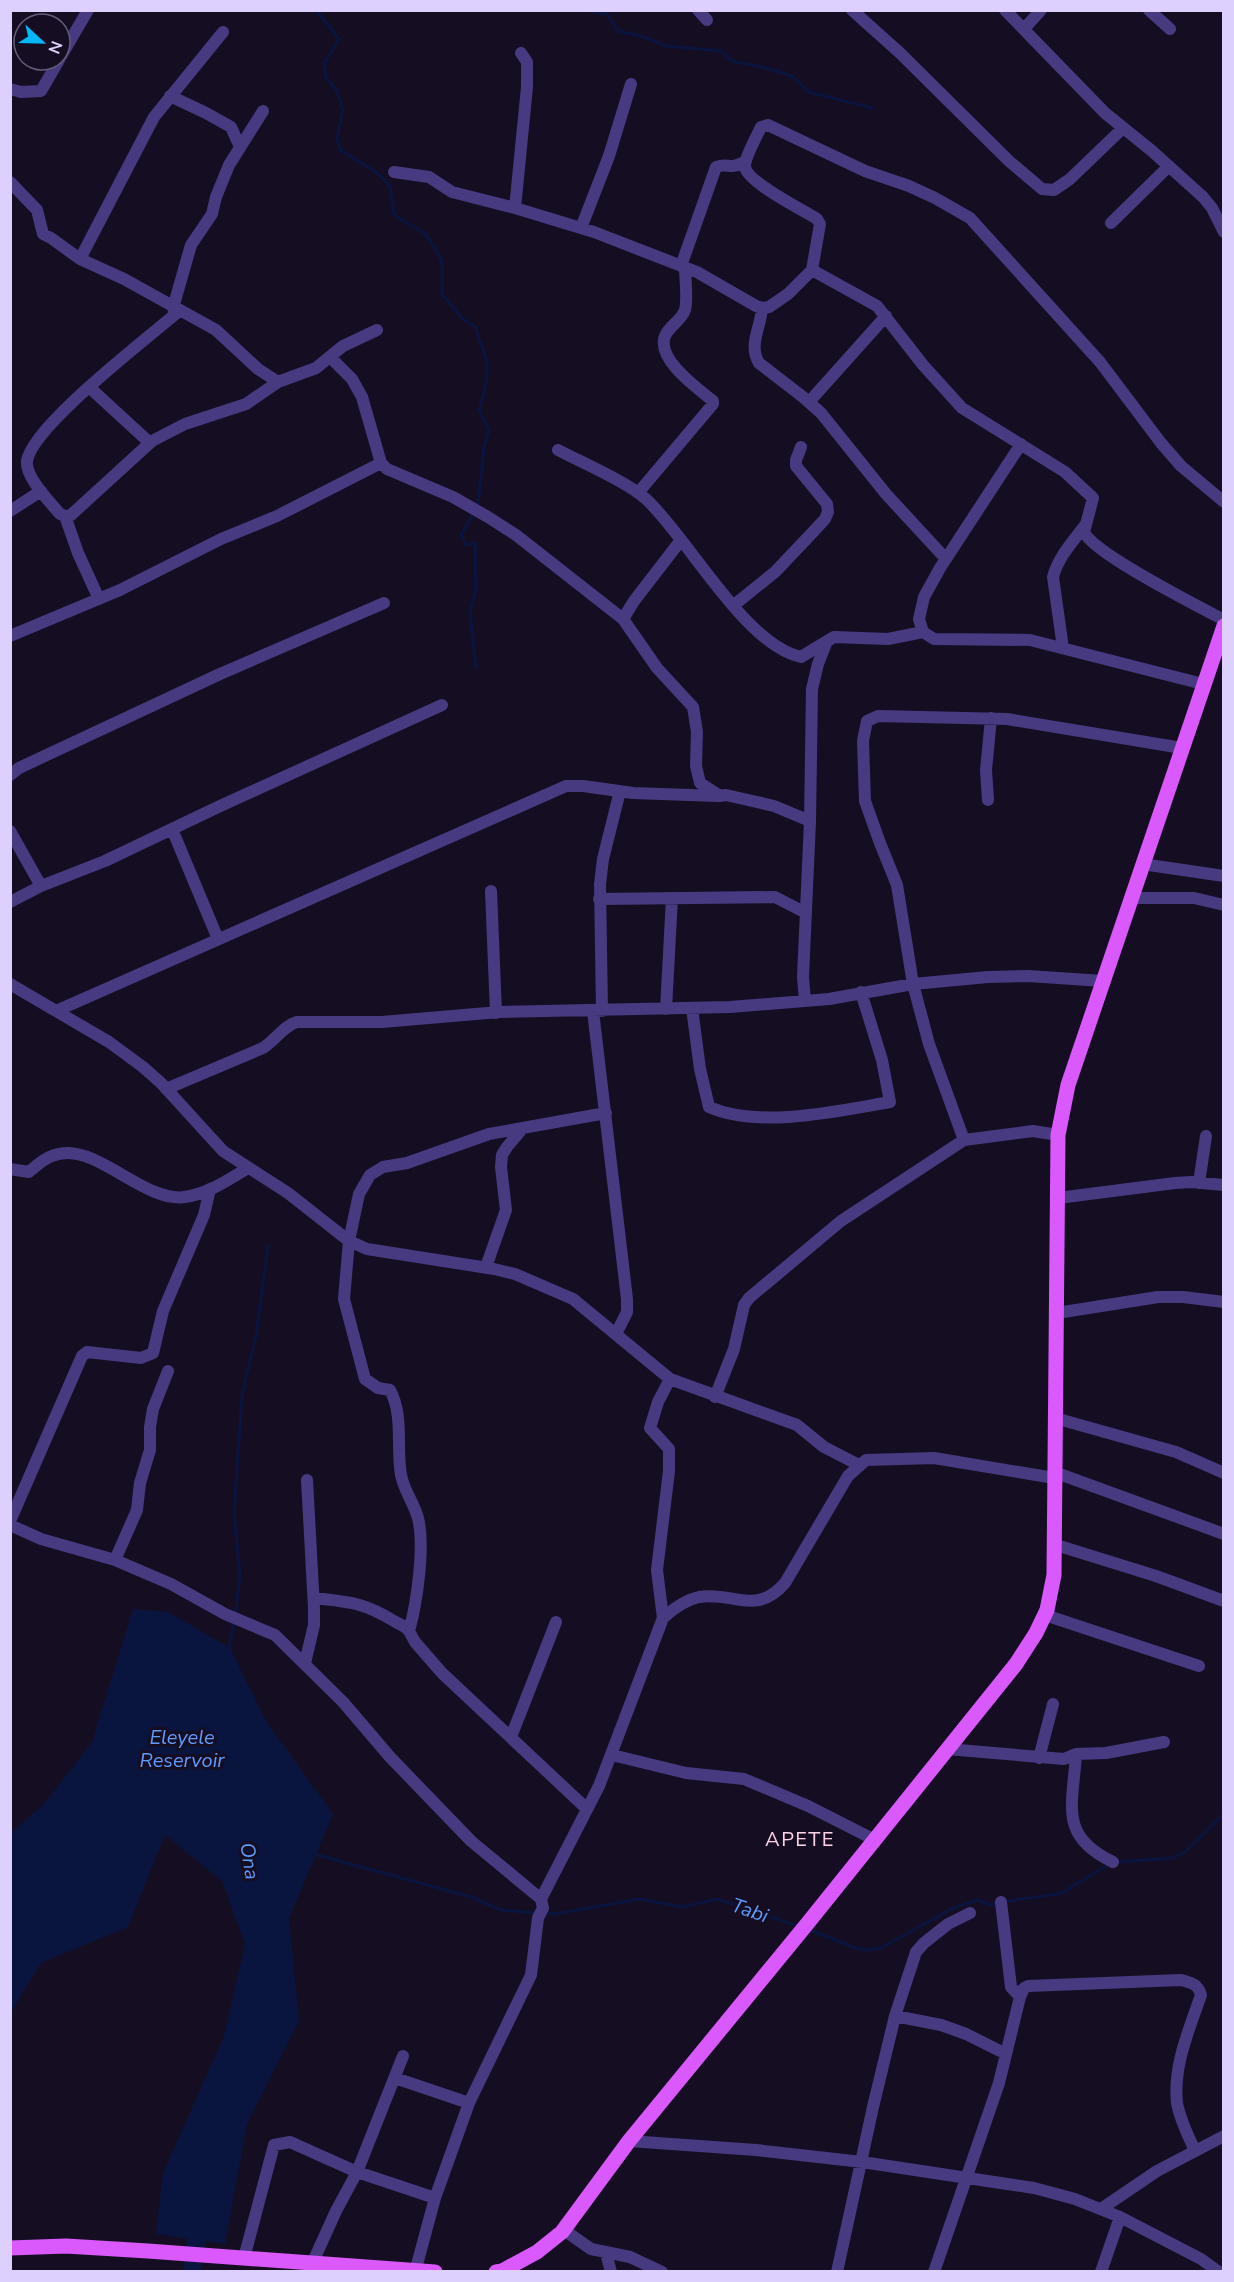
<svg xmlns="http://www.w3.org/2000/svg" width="1234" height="2282" viewBox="0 0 1234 2282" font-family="'Nunito Sans',sans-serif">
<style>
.water{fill:#0a153f}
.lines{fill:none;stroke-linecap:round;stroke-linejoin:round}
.stream{stroke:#0a153f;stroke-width:3}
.river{stroke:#0a153f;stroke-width:18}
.minor{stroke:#483a81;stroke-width:12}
.major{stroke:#da59fd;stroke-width:15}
.labels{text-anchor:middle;stroke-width:6;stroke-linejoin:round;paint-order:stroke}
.water-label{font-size:20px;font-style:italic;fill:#609afd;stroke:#150e23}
.neighbourhood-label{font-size:20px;letter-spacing:1.5px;fill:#fed2e7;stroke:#150e23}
</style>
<rect width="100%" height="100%" fill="#150e23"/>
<path class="water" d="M133 1609 168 1612 230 1648 266 1721 333 1814 289 1918 299 2021 247 2124 225 2244 156 2234 163 2173 224 2036 245 1944 222 1881 165 1835 128 1927 41 1963 11 2012V1833L44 1804 92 1742Z"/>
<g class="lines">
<path class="stream" d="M316 10 339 39 324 64 326 78 337 91 343 110 337 138 340 150 376 172 390 186 394 215 424 233 434 246 442 262V294L463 319 476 327C478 341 483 347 486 359 490 375 483 396 479 411L489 430 484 447 478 504
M583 10 607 14 618 31 644 37 666 46 721 51 732 61 762 67 792 76 809 92 872 108
M473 514 461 535 466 545 475 543 476 588 470 613 476 668
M235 1615 240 1576 234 1514 242 1395 256 1336 268 1245
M229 1650 234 1621
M314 1854 471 1897 501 1910 536 1913
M1117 1862 1173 1858 1185 1852 1224 1814
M1003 1902 1062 1893 1108 1865
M545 1913 555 1914 639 1899 682 1907 717 1899 798 1926
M810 1930 856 1948 867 1950 881 1948 953 1908 978 1900 990 1905 997 1903"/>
<path class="river" d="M192 2272 199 2219"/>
<path class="minor" d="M698 10 707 20
M852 10 900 53 1009 161 1042 189 1054 190 1070 179 1123 128
M1005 10 1105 113 1152 151 1203 197 1212 208 1224 232
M1149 10 1170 29
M1024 29 1041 10
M60 58 88 10
M10 89 21 92 41 91 59 60
M170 96 206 113 231 127 240 147
M394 172 429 177 452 192 515 208 594 232 697 272 756 306 762 308 769 307 788 294 812 270 820 224 817 219C803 210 748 183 745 167 744 159 757 136 761 127L768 125 865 171 909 186 935 198 970 218 1100 362 1161 443 1181 466 1224 502
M10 182 37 210 43 234 51 238 80 259 124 279 216 330 258 369 278 382 316 368 343 346 377 330
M515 208 527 87V62L521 53
M1111 223 1169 166
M581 228 609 156 631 84
M80 259 154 117 223 32
M681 266 716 167C729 162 729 171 746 161
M812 270 877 306 923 365 962 408 1065 472 1093 498 1084 532C1094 554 1198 606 1224 620
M173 308 191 245 212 214 216 197 229 165 263 111
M762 308C761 327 748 345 759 363L803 397 821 413 886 494 946 559
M179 311C148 338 32 426 27 461 25 477 50 502 60 514L65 516 71 515 152 441 185 424 246 404 278 382
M330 357 352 379 362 397 381 463 387 469 453 497 488 517 516 535 623 619 657 668 693 707 697 732 696 766 700 783 720 796 726 795 774 806 810 821
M89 387 150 443
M809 402 886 316
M1021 444 940 568 924 597 919 619 923 632 934 639 1030 640 1203 684
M558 450C583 463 627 482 646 499 689 539 745 645 801 657L834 637 888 639 923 632
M638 493 713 404V401C697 388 656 359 665 336 670 325 681 321 685 310 688 297 685 281 685 267
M10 511 41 491
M65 516 78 553 99 599
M734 605 775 572 813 532 825 519 828 512 827 504 796 466V460L801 447
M623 619 634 601 681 540
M10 636 120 590 221 539 277 516 381 463
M1063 648 1053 577C1058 557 1074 540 1086 524
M10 775 19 768 220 674 384 603
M988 800 986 770 991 718
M172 829 218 939
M10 831 41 886
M1142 864 1224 876
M491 891 496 1013
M1131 898H1194L1224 905
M599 899 775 897 806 913
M10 902 41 886 105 861 218 807 442 705
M10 984 109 1042 143 1067 161 1083 223 1151 288 1193 349 1241 367 1249 494 1269 515 1274 573 1299 670 1379 797 1425 824 1447 859 1465
M805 1001 803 977 810 821 812 689 818 664 827 641
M692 1008 700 1069 709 1107C759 1129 838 1111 890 1102L882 1060 861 992
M666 1009 672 898
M56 1011 566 786H583L633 793 718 796
M593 1011 627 1299V1312L616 1334
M602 1011 600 884 603 859 620 791
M166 1089 263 1048C276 1040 283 1026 297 1022H382L499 1012 730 1007 829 999 913 984 988 977 1028 976 1103 981
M964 1140 929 1044 913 984 897 885 880 843 865 801 863 741 867 721 878 716 1007 719 1182 748
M10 1169 29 1172C36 1166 43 1159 52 1156 92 1138 142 1203 185 1197 208 1194 229 1179 248 1168
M1199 1183 1206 1136
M1058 1198 1175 1183 1191 1182 1224 1185
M486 1267 506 1210 501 1167 502 1155 507 1147 523 1128
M1057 1313 1158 1297H1183L1224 1302
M715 1397 734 1349 744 1305 749 1298 841 1221 964 1140 1033 1131 1058 1135
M1055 1418 1176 1452 1224 1473
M1054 1472 1224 1534
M10 1521 82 1356 87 1352 141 1358 153 1353 163 1311 204 1215 210 1189
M10 1525 41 1539 115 1560 171 1584 225 1614 275 1635 343 1702 390 1757 471 1841 541 1899
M1053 1544 1156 1576 1224 1601
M115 1560 137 1510 140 1483 150 1450V1427L153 1409 168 1371
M314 1598C349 1602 363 1602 394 1621 400 1625 405 1625 409 1631
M1045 1615 1199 1666
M663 1618 657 1570 669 1471V1449L650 1428 658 1402 670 1379
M305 1663 314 1625V1608L307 1480
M511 1737 556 1622
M947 1749 1064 1759 1076 1754 1106 1753 1164 1742
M1076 1754C1073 1805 1058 1836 1113 1862
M612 1755 686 1773 744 1779 808 1806 875 1840
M1039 1758 1053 1704
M587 1809 442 1673 415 1642 409 1631C417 1603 425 1546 418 1518 414 1503 404 1491 401 1475 396 1447 404 1416 390 1390L378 1388 365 1379 344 1299 349 1241 359 1194 370 1175 383 1167 407 1163 489 1134 606 1113
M1001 1902 1011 1987 1020 1997
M895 2016 941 2025 966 2034 1006 2054
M395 2078 469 2103
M629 2141 756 2150 862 2162 1034 2188 1075 2199 1120 2217 1201 2259 1219 2272
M1101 2209 1157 2171 1224 2136
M564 2230 591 2249 630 2257 662 2272
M606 2253 611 2272
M244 2258 274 2145 290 2142 357 2172 435 2198
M311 2272 312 2264 336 2211 357 2172 403 2056
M415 2272 435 2198 469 2103 531 1975 538 1918 543 1908 541 1899 599 1786 663 1618C673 1609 685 1600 699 1597 734 1591 755 1617 785 1583L848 1476 866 1460 934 1458 1054 1478
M837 2272 873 2107 895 2016 916 1952 924 1943 948 1924 970 1913
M934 2272 999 2083 1020 1997 1024 1988 1028 1986 1181 1980C1192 1983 1198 1984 1201 1995 1189 2030 1173 2066 1177 2103 1180 2120 1188 2135 1195 2151
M1101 2272 1120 2217"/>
<path class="major" d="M10 2248 66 2246 148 2251 435 2272
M496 2272 502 2271 537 2252 562 2232 629 2141 807 1924 1016 1664 1036 1633 1047 1610 1054 1575 1058 1135 1068 1085 1224 626"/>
</g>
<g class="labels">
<g class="water-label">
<text x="182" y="1744">Eleyele<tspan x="182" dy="23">Reservoir</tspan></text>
<text transform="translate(250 1861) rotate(81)" y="7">Ona</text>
<text transform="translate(750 1910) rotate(19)" y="7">Tabi</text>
</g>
<g class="neighbourhood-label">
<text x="800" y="1846">APETE</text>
</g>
</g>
<rect width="1234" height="2282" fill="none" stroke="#ddd0fe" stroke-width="24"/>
<g transform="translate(42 42) rotate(112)"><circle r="28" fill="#150e23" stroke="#655c7b" stroke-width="1.5"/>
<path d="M0-4.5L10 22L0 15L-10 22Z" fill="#04b7f7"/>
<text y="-9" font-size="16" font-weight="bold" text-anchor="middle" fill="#ddd0fe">N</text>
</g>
</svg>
